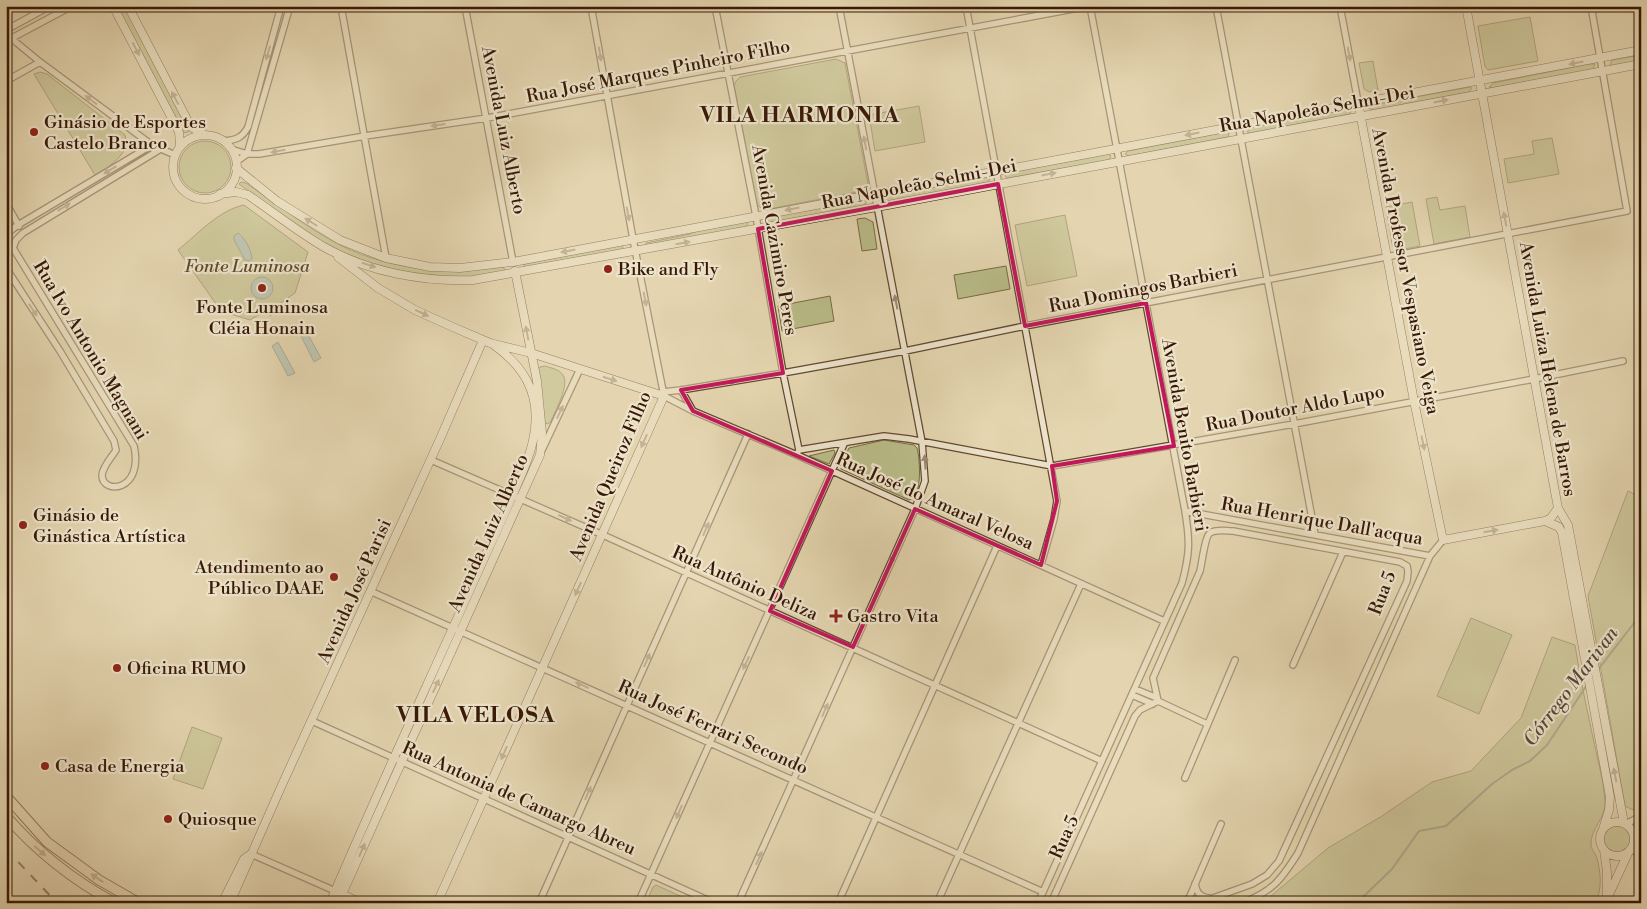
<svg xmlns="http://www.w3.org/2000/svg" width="1647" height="909" viewBox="0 0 1647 909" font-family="'Libre Bodoni',serif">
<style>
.green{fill:#b9bc88;stroke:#786a46}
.water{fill:#97b7b4;stroke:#71776e}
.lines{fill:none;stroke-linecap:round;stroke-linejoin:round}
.stream{stroke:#71776e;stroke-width:2}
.street-casing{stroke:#634830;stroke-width:8}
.secondary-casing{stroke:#381805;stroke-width:9}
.primary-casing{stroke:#381805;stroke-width:11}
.street{stroke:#ede4cc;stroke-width:5.5}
.secondary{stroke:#ede4cc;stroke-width:8}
.primary{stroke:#e4d6b0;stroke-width:9}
.rail{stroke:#381805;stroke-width:2;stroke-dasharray:9 9;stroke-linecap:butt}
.oneway{fill:#9c8872}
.oneway2{fill:#978063}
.marked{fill:none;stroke:#c2185b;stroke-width:4;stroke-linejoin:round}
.poi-dot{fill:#8f2418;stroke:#ede4cc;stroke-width:2}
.labels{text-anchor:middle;stroke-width:4.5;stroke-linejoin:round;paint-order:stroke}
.street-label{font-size:18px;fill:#381805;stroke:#ede4cc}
.poi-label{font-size:18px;fill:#381805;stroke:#ede4cc;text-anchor:start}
.park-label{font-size:18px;font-style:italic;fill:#5f492c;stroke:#ede4cc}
.water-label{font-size:19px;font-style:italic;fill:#54483a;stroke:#ede4cc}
.district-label{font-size:22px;font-weight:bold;letter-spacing:1px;fill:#381805;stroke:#ede4cc}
</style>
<rect width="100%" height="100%" fill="#e4d6b0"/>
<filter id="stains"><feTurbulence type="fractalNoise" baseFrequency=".004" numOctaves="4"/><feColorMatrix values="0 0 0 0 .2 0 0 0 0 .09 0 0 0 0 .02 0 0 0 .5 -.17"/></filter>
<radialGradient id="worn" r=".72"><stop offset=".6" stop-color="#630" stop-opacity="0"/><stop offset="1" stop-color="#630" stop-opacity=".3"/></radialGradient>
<path class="green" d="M117 6H124L188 129V132L185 133 183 131Z
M1530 17 1538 61 1488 70 1485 67 1478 26Z
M1641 55V60L1614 66 1610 65 1612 60Z
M836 59 845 63 868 184 862 191 764 210 757 205 734 86 736 81 740 77Z
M1373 61 1378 90 1369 92 1364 89 1359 63Z
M1589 64H1595L1593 70 1492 88 1489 87 1493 83Z
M40 72 47 74 125 135 127 145C120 160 109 167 95 175L34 74Z
M1470 87 1472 88 1469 92 1373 110 1368 108 1372 105Z
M919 106 925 142 875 151 869 115Z
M1346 109 1351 111 1350 114 1250 133 1247 132 1251 127Z
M1226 132 1229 133 1228 137 1129 156 1125 154 1128 151Z
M1552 138 1559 174 1508 183 1504 159 1534 154 1532 141Z
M179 167a26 26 0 1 1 52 0a26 26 0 1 1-52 0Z
M1108 154 1111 156 1109 160 1008 178 1005 176 1007 173Z
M985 177H989L990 180 987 182 889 201 884 199 885 196 892 195Z
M241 182 246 183C277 204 308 229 342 246 393 271 448 274 503 267L505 270 504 272 461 279 422 275 393 269 368 262 340 251 320 240 243 187 239 184Z
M1437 197 1440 210 1465 206 1470 237 1434 244 1426 199Z
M865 199 867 200 865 205 767 223 764 220 767 218Z
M1412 202 1420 246 1399 250 1393 247 1392 243 1386 207Z
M244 205 308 252 295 293 278 305 279 310 270 316 267 310 250 320 221 311 178 250C198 234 219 210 244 205Z
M1065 215 1077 276 1027 286 1015 225Z
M865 218 873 222 877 249 862 251 857 219Z
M746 222 748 224 744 228 646 246V243L690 234 696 231Z
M621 245 623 246 622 251 525 268 524 264Z
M1006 266 1010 289 958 299 954 275Z
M830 296 834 321 782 331 778 306Z
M545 366C551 368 559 369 563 375 570 385 555 411 551 421L548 424 545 423 537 371 540 367Z
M884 440 914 445 917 448C920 459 923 498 909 500L841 469 840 466 849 448Z
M834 450 835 453 829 464 809 456Z
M1628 491 1641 497V804L1638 808 1633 810 1625 806 1588 596Z
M1471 618 1512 635 1479 714 1437 696Z
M1552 637 1575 645C1580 678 1587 710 1594 742 1598 762 1604 782 1605 802 1606 818 1590 829 1591 845 1591 849 1596 854 1597 858 1601 875 1602 887 1596 903H1259L1265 901 1328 848 1382 816 1432 782 1471 771 1521 718Z
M192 727 222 738 203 789 173 779Z
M1604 839a13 13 0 1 1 26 0a13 13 0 1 1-26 0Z
M656 885 689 900 688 903H646L653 887Z"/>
<path class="water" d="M238 233C245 238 252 251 252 259L249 261 245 260 234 240V236Z
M251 288a11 11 0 1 1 22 0a11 11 0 1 1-22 0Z
M305 329 321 358 314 362 299 332Z
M278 342 295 373 288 376 272 346Z"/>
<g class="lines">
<path class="stream" d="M1597 671 1641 614
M1363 903 1362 898 1392 869 1419 831 1446 826 1492 784 1512 770 1530 761 1547 745 1587 685"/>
<defs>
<path id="street" d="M341 6 386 258
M465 6 513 262
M591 6 633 239 664 396 693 411 797 455 1164 621
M715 6 756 216 783 373 799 450
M966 6 1057 501 1054 519 1041 565
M1216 6 1315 534
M1340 6 1358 102
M6 30 50 6
M6 34 40 62 152 145 175 155
M12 38 72 6
M6 81 40 62
M224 141C236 140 242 138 248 127L281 6
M231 149 247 154H259L365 136 487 118 1089 6
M236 162 247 154 290 6
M6 203 19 226
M6 234 18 225 152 145
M6 268 60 351 114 441 116 450C112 457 103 466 102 475 102 495 144 492 134 446L13 248 16 240 23 233 159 150
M681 390 693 411
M663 392 681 390 783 373 905 351 1025 326 1627 211 1591 6
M542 450 580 369
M797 455 799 450 884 436 909 439 1052 466 1294 424 1534 379 1623 361
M431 460 603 535 1102 761
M1185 511 1430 556 1443 540
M370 591 1043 892
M1293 665 1343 552
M1135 689 1157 698
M1132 695 1153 704
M1158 701 1207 724
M312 721 714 903
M1185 778 1235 660
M1626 824 1641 816
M1634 838 1641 822
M1634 842 1641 847
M1630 850 1641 853
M251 854 335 891
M1195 884C1197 893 1200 897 1209 898
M539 903 748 434
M638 903 844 444
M738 903 915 509 925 481 922 442 839 6
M838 903 997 546
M937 903 1081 584
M1038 903 1182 583C1190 553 1190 541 1185 511L1090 6
M1051 903 1135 716 1140 710 1158 701 1153 678 1200 571C1202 563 1205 536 1210 533 1216 529 1226 531 1233 531L1400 562 1407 566 1408 572 1407 581 1279 861 1267 875 1252 884 1199 903
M1187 903 1221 824
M1242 903C1273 891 1281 880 1298 853L1430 556"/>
<path id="secondary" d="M113 6 179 132 180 146
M128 6 191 127 205 135
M1466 6 1558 508 1568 525 1624 823
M1358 102 1414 401 1443 540 1545 521 1551 518 1558 508
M173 167a32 32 0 1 1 64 0a32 32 0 1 1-64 0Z
M236 168 277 201 340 240 386 258 430 267 460 268 513 262 1641 50
M220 194 236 192 248 195C273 212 298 232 324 247 368 272 423 282 473 280L877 207 1641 64
M338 257 378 288 415 310 455 328 490 343 531 353 664 396 437 903
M1545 521 1559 527 1562 533 1610 797 1609 810 1603 829
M1600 839a17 17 0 1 1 34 0a17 17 0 1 1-34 0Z
M1604 850 1607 872V896
M338 892 361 903
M222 903 244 859 251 854
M230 903 281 787 440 439 483 340
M330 903C377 792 429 682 478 572 491 543 505 514 517 485 525 467 533 448 535 428 539 391 523 366 494 345
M338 903 540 455 542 433 537 381 515 271
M1605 903 1629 851"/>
<path id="primary" d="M6 796 47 842 99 880 139 903
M6 816C37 852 73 880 115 903"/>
</defs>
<use href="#street" class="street-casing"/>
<use href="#secondary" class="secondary-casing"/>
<use href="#primary" class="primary-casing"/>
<use href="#street" class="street"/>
<use href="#secondary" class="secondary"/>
<use href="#primary" class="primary"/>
<path class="rail" d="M6 849 57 903"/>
</g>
<defs><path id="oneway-solid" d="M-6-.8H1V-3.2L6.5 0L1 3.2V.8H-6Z" transform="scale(1.25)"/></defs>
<g class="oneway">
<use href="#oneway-solid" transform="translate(136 49) rotate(62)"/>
<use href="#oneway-solid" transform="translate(268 53) rotate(106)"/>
<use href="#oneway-solid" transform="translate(600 54) rotate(80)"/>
<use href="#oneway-solid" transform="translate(1349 54) rotate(79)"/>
<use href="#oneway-solid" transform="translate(1576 63) rotate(169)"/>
<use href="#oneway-solid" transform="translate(175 98) rotate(-118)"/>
<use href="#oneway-solid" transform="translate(91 100) rotate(-143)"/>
<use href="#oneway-solid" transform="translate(1441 101) rotate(-11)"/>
<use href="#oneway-solid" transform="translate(438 125) rotate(172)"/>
<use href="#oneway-solid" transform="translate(1192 134) rotate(169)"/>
<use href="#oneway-solid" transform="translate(865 143) rotate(-101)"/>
<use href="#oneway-solid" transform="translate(278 151) rotate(170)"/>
<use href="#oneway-solid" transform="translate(110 170) rotate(149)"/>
<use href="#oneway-solid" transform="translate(1049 174) rotate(-11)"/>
<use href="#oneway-solid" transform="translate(64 207) rotate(-31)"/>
<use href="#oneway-solid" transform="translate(792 209) rotate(169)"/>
<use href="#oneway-solid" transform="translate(628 214) rotate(80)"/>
<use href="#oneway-solid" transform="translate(1505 219) rotate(-101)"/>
<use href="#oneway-solid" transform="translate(311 222) rotate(-148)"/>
<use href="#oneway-solid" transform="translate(683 243) rotate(-10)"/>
<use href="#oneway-solid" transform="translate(568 251) rotate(169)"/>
<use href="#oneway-solid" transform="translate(369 265) rotate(17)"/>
<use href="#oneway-solid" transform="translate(645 299) rotate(79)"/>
<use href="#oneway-solid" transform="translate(896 302) rotate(-101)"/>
<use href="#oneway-solid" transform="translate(33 310) rotate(57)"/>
<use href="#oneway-solid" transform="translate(422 313) rotate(25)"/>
<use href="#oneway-solid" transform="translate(527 333) rotate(-101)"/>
<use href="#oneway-solid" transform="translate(610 379) rotate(18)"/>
<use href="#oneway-solid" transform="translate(735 381) rotate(171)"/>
<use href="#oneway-solid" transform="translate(560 412) rotate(-65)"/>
<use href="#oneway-solid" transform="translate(644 441) rotate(114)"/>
<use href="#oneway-solid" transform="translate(1423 443) rotate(78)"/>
<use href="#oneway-solid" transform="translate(925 462) rotate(-94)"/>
<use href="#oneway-solid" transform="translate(812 515) rotate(114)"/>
<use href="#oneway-solid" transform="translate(565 518) rotate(24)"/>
<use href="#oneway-solid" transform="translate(706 529) rotate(-66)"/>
<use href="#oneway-solid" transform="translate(1491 531) rotate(-10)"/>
<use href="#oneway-solid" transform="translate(891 562) rotate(-66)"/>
<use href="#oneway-solid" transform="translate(578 589) rotate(114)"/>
<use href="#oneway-solid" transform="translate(647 660) rotate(-66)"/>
<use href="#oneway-solid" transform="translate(746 663) rotate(115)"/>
<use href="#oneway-solid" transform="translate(582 685) rotate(-156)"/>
<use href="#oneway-solid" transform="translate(436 686) rotate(-65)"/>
<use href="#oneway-solid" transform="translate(825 710) rotate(-66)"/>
<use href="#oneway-solid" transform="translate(504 753) rotate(114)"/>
<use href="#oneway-solid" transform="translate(1615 775) rotate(-101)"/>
<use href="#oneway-solid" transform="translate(588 793) rotate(-66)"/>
<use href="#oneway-solid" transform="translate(679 812) rotate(114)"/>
<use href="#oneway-solid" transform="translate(362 850) rotate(-66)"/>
<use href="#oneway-solid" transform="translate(759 858) rotate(-66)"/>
</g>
<g class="oneway2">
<use href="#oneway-solid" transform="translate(40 851) rotate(41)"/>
<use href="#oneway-solid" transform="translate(97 878) rotate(-147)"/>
</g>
<path d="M0 0H1647V909H0ZM998 184 1025 326 1146 303 1174 446 1052 466 1057 501 1041 565 915 509 853 647 770 611 832 471 693 411 681 390 783 373 758 229Z" fill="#e4d6b0" fill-opacity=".55" fill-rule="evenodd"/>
<path class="marked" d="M998 184 1025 326 1146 303 1174 446 1052 466 1057 501 1041 565 915 509 853 647 770 611 832 471 693 411 681 390 783 373 758 229Z"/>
<g class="poi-dot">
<circle cx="34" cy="132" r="5"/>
<circle cx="608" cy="269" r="5"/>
<circle cx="262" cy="288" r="5"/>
<circle cx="23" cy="525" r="5"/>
<circle cx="334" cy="577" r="5"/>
<path d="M833.5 608.5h5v5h5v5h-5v5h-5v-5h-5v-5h5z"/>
<circle cx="117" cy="668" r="5"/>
<circle cx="45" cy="766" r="5"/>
<circle cx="168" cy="819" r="5"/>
</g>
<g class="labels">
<g class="street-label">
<text transform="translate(658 71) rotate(-11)" y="6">Rua José Marques Pinheiro Filho</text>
<text transform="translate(1317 109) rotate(-10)" y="6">Rua Napoleão Selmi-Dei</text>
<text transform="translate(504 130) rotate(79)" y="6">Avenida Luiz Alberto</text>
<text transform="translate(919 184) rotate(-11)" y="6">Rua Napoleão Selmi-Dei</text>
<text transform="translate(775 240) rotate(80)" y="6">Avenida Cazimiro Peres</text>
<text transform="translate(1406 271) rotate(79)" y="6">Avenida Professor Vespasiano Veiga</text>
<text transform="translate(1143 288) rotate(-11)" y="6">Rua Domingos Barbieri</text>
<text transform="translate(91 350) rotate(59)" y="6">Rua Ivo Antonio Magnani</text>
<text transform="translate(1548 369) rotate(80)" y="6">Avenida Luiza Helena de Barros</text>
<text transform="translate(1295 408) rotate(-11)" y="6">Rua Doutor Aldo Lupo</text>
<text transform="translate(1185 435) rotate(80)" y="6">Avenida Benito Barbieri</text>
<text transform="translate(610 476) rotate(-67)" y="6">Avenida Queiroz Filho</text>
<text transform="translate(935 501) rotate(24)" y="6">Rua José do Amaral Velosa</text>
<text transform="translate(1322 521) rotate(10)" y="6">Rua Henrique Dall'acqua</text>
<text transform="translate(488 533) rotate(-66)" y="6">Avenida Luiz Alberto</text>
<text transform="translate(745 583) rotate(24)" y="6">Rua Antônio Deliza</text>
<text transform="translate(354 591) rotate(-66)" y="6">Avenida José Parisi</text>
<text transform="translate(1382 593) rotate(-69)" y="6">Rua 5</text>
<text transform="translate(713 727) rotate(24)" y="6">Rua José Ferrari Secondo</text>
<text transform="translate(519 798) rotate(24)" y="6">Rua Antonia de Camargo Abreu</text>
<text transform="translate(1064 837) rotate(-66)" y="6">Rua 5</text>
</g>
<g class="poi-label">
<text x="44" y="128">Ginásio de Esportes<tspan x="44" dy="21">Castelo Branco</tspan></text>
<text x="618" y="275">Bike and Fly</text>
<text x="262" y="313" text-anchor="middle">Fonte Luminosa<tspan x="262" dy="21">Cléia Honain</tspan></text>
<text x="33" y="521">Ginásio de<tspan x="33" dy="21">Ginástica Artística</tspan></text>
<text x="324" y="573" text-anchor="end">Atendimento ao<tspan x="324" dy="21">Público DAAE</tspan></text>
<text x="847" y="622">Gastro Vita</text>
<text x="127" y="674">Oficina RUMO</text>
<text x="55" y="772">Casa de Energia</text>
<text x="178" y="825">Quiosque</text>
</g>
<g class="park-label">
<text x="247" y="272">Fonte Luminosa</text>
</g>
<g class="water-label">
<text transform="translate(1570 686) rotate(-53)" y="7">Córrego Marivan</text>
</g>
<g class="district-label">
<text x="800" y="122">VILA HARMONIA</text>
<text x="476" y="722">VILA VELOSA</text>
</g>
</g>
<rect width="1647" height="909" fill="none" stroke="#e4d6b0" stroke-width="25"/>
<rect x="8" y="8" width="1632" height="894" fill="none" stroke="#381805" stroke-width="2.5"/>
<rect x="12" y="12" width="1622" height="884" fill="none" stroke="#381805"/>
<rect width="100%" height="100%" filter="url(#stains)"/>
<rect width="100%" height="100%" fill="url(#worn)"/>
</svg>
